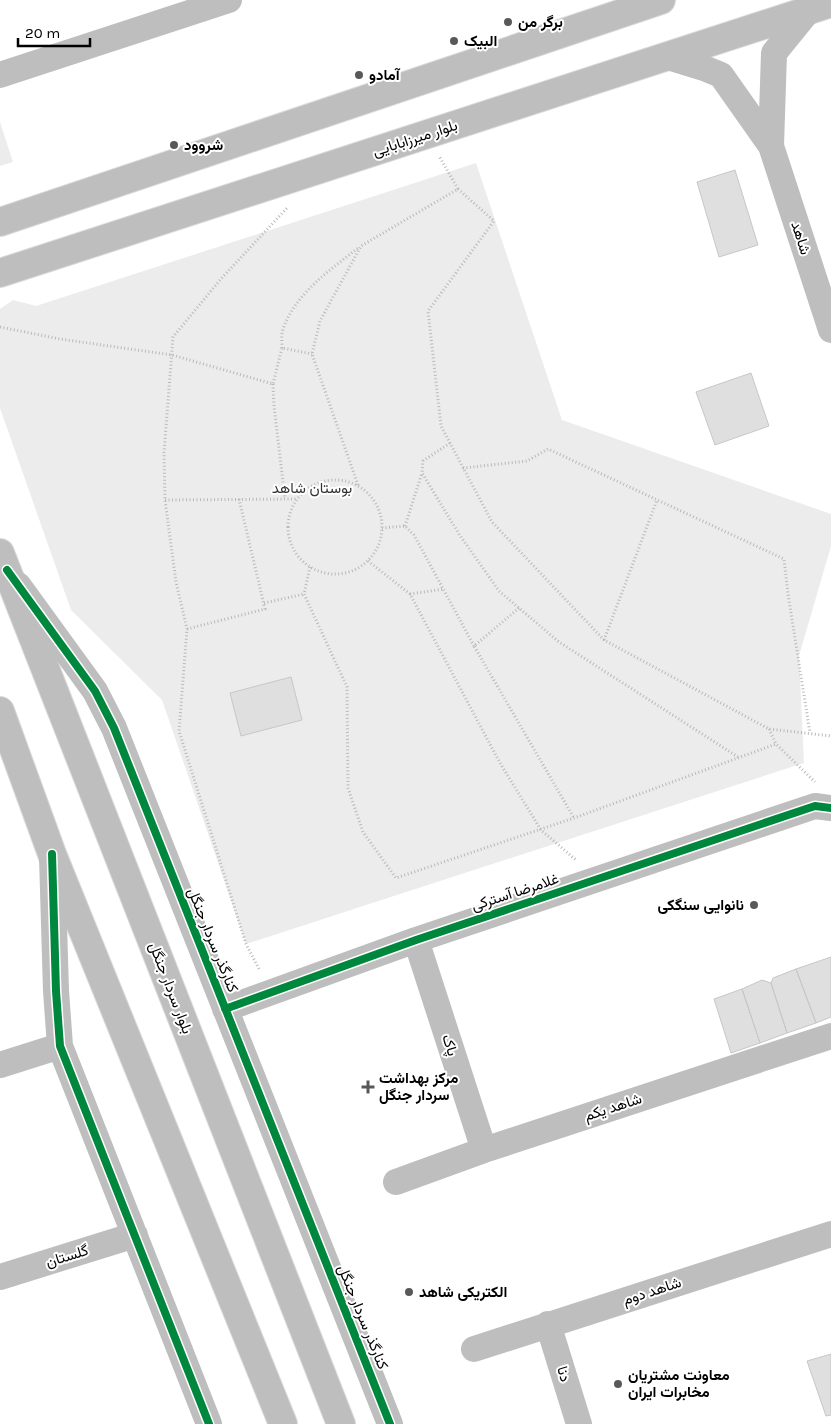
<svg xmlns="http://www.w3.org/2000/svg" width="831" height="1424" viewBox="0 0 831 1424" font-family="Karla,Vazirmatn,sans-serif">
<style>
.green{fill:#ececec}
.building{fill:#dfdfdf;stroke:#c7c7c7}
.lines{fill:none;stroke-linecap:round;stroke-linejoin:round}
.major-casing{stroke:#dbdbdb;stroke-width:30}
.path{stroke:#b9b9b9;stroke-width:3;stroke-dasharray:1 2.5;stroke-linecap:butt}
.minor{stroke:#bebebe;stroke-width:26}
.major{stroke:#bebebe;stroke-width:28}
.cycleway-casing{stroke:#fff;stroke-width:11}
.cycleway{stroke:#00873e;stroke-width:8}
.poi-dot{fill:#595959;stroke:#fff;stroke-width:2}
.labels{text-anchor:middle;stroke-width:4;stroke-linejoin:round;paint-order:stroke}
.poi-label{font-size:15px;font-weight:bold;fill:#000;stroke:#fff;text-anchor:start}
.street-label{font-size:15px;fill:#000;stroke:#fff}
.park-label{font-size:15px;fill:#333;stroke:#fff}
</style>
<rect width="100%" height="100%" fill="#fff"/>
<path class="green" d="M0 122 13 162 0 166Z
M476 163 562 420 831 514V546L799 656 804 763 246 944 162 700 71 610 0 408V309L13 300 36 306Z"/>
<path class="building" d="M735 170 758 245 719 257 697 182Z
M751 373 769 426 715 445 696 392Z
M291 677 302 720 241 736 230 693Z
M831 957V1017L816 1023 796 969Z
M796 969 816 1023 787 1033 771 983 773 978Z
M762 980 771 983 787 1033 760 1043 742 989Z
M742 989 760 1043 731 1053 714 999Z
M831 1354V1415L826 1416 807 1361Z"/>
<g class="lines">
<defs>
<path id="major" d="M0 222 661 0
M0 273 831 3
M0 553 341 1424
M0 711 52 854 283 1424"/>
</defs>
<use href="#major" class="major-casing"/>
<path class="path" d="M458 189 494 221 428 311 441 426 492 522 604 640 769 729 831 736
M0 327 60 339 172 355 273 384 282 348 312 354
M282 348C282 342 281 335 283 329 295 294 330 270 358 248
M273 384 274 406 285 499
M450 443 423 461 422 473 459 534 499 591 559 642 738 757
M463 468 527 461 548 449 784 559 788 594 810 733
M288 527a47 47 0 1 1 94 0a47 47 0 1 1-94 0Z
M358 485 312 354 320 321 361 246 458 189 439 156
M165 500 298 499
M405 526 422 473
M382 528 405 526 414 535 474 646
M368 561 410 594 500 763 541 830 576 860
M310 567 304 594 347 687 348 788 363 832 396 878 574 818 776 744 815 782
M410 594 444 589
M264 603 304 594
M519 608 474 646 574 818
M187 629 265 609 239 499
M604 640 657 500
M769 729 776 744
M259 969 246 944 179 731 187 629 176 582 165 500 164 453 173 337 220 280 287 208"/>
<path class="minor" d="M665 56 704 68 721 75 771 146 831 330
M0 75 229 0
M771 146 774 53 809 10
M18 585 95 691 114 728 390 1424
M52 857 56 991 60 1046 209 1424
M416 940 484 1150
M225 1009 416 940 815 806 831 808
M0 1065 60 1046
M396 1182 484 1150 831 1036
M0 1277 135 1235
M548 1324 579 1424
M474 1349 831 1234"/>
<use href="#major" class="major"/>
<defs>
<path id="cycleway" d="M7 570 95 691 114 728 390 1424
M52 854 56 991 60 1046 209 1424
M225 1009 416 940 815 806 831 808"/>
</defs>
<use href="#cycleway" class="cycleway-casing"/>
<use href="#cycleway" class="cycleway"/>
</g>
<g class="poi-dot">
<circle cx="508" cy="22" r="5"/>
<circle cx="454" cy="41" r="5"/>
<circle cx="359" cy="75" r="5"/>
<circle cx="174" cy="145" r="5"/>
<circle cx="754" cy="905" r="5"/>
<path d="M365.5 1079.5h5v5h5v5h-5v5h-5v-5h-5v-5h5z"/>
<circle cx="409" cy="1292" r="5"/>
<circle cx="618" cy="1384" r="5"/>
</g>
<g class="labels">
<g class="poi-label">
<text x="518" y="27">برگر من</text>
<text x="464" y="46">البیک</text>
<text x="369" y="80">آمادو</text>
<text x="184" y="150">شروود</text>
<text x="744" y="910" text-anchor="end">نانوایی سنگکی</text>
<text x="379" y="1083">مرکز بهداشت<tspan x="379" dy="17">سردار جنگل</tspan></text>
<text x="419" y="1297">الکتریکی شاهد</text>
<text x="628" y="1380">معاونت مشتریان<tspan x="628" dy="17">مخابرات ایران</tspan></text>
</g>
<g class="street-label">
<text transform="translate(415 138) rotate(-18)" y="5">بلوار میرزابابایی</text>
<text transform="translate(801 238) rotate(72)" y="5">شاهد</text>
<text transform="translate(515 892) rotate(-18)" y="5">غلامرضا آسترکی</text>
<text transform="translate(213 940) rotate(68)" y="5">کنارگذر سردار جنگل</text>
<text transform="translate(171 988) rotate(69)" y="5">بلوار سردار جنگل</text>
<text transform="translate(450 1045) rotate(72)" y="5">پاک</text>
<text transform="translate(613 1107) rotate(-18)" y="5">شاهد یکم</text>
<text transform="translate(67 1256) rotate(-17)" y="5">گلستان</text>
<text transform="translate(652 1291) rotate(-18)" y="5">شاهد دوم</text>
<text transform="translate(363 1317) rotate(68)" y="5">کنارگذر سردار جنگل</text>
<text transform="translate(564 1374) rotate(73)" y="5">دنا</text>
</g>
<g class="park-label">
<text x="312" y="493">بوستان شاهد</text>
</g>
</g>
<path d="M18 38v8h72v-8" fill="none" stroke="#000000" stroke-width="2.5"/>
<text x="25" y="38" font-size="15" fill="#000000" stroke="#ffffff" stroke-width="4" paint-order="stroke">20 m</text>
</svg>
